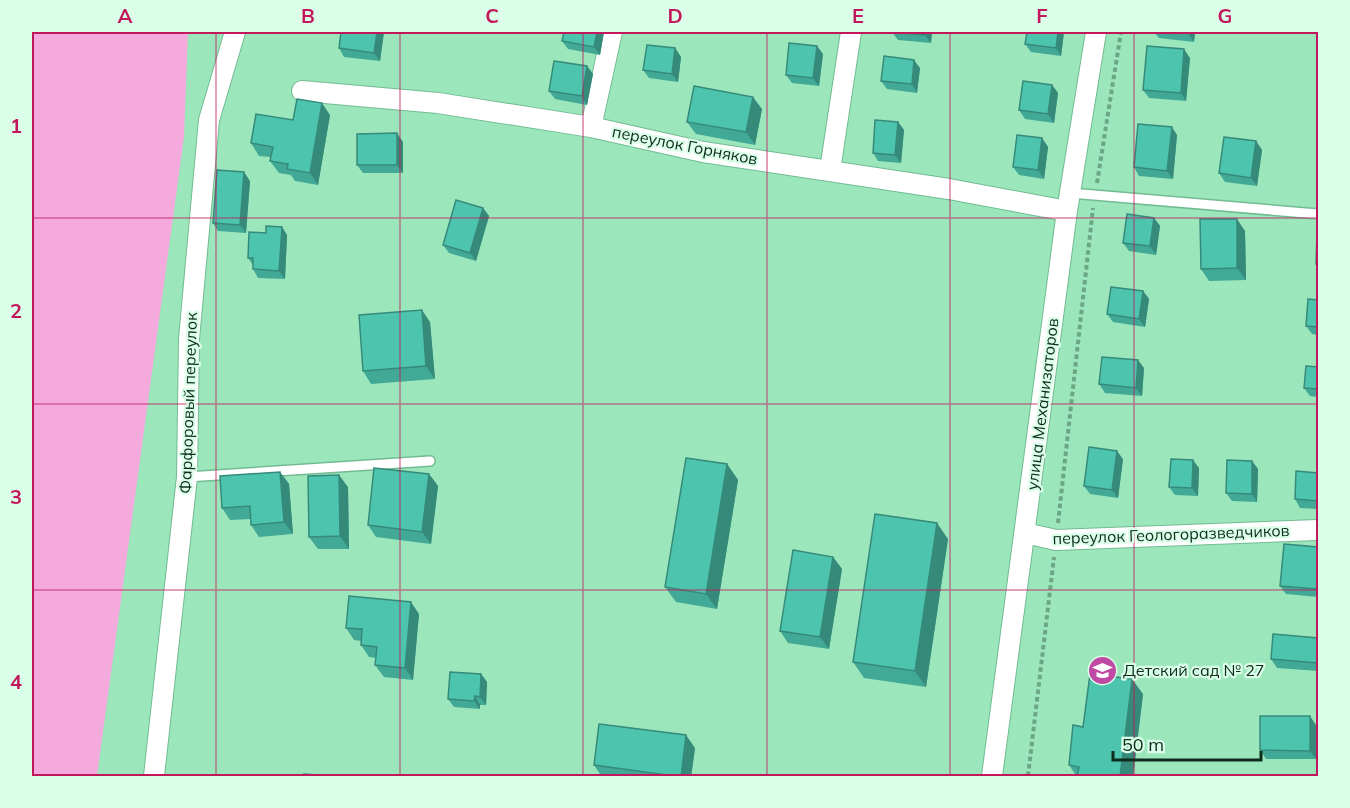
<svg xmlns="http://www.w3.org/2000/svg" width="1350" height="808" viewBox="0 0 1350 808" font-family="Mulish,sans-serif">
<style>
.green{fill:#f4aadd}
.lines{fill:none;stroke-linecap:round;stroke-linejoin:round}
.service-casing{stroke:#73bb93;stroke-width:12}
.minor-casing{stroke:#73bb93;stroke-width:22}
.path{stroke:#6ba685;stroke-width:4;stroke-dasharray:4.5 3;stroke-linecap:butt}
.service{stroke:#fff;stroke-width:9}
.minor{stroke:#fff;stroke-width:20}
.wall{fill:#42a996}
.shaded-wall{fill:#368a7a}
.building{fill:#4dc5ae;stroke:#368a7a;stroke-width:1.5}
.grid{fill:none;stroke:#c2185b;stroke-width:1.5;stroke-opacity:0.55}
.labels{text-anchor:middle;stroke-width:4.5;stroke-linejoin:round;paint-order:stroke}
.street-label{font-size:16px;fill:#0d2c1d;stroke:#dafee8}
.poi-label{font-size:16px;fill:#0d2c1d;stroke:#dafee8;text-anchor:start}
.neatline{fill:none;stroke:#c2185b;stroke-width:2}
.grid-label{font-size:20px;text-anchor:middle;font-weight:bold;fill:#c2185b}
</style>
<rect width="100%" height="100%" fill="#9ce6bb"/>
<path class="green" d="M32 32H188L184 137 97 776H32Z"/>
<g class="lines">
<defs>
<path id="service" d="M1070 193 1318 214
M187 477 430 461"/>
<path id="minor" d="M302 91 438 103 591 127 703 152 949 189 1067 211
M591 127 612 32
M830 170 851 32
M1025 533 1056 540 1318 530
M154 776 187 477 189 339 209 120 235 32
M992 776 1067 211 1096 32"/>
</defs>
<use href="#service" class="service-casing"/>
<use href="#minor" class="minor-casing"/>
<path class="path" d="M1097 183 1121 32
M1058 523 1093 208
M1028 776 1054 557"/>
<use href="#service" class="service"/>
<use href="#minor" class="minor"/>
</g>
<path class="wall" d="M341 32H384L380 61 344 57 339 48Z
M564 32H604L600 55 568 49 562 41Z
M892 32H932L931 43 898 40Z
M1064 32 1061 56 1031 52 1025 44Z
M1154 32H1195L1194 42 1159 38Z
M675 48 681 57 678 82 649 78 643 70Z
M823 54 819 86 792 83 786 75Z
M1190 58 1186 101 1149 98 1143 90Z
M587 66 593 74 587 105 555 99 549 91Z
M920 68 917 93 887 89 881 81Z
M1052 85 1058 93 1054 123 1025 119 1019 110Z
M762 109 755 145 696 134 687 122Z
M330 115 318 185 295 181 291 175 279 173 270 161 271 157 259 156 251 143 293 120Z
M898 122 904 130 901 163 878 161 873 153Z
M1177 135 1173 179 1139 176 1134 167Z
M1042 138 1048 147 1044 179 1019 175 1013 167Z
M1256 141 1262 150 1257 186 1225 182 1219 173Z
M403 142V173H363L357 165Z
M250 181 246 233 218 231 213 223Z
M483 208 489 216 476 261 449 253 443 245Z
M1154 218 1160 226 1156 255 1129 251 1123 243Z
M282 227 287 235 285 279 258 278 253 269V265L248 258 266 233Z
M1245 231 1246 280 1209 281 1201 269Z
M1143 291 1149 299 1145 327 1113 322 1107 314Z
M1318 300V335L1312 334 1306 326Z
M430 322 435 379 371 384 363 371Z
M1318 367V397L1310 396 1304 388Z
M1144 368 1142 396 1105 393 1099 384Z
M1123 459 1118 498 1090 494 1084 486Z
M1252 461 1258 469 1257 502 1232 501 1226 493Z
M727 464 738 480 717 609 676 602 665 587Z
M1199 468 1198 496 1175 495 1169 487Z
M280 472 289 484 293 534 259 537 251 525V519L230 520 222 508Z
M1318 473V509L1300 508 1295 499Z
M429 474 438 486 431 544 376 537 368 525Z
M348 487 349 549H318L309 537Z
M948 539 926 687 864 678 853 662Z
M1318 547V597L1286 594 1280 586Z
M833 557 842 569 829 649 788 643 780 631Z
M419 614 413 680 384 677 375 665 376 658 369 657 361 645V641L354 640 346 628Z
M1318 638V671L1277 668 1271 659Z
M481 674 487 682 486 705H480V709L454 707 448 699Z
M1143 694 1133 777H1077L1069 765 1083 727Z
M1316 725V759H1266L1260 750Z
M695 748 691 777H602L594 765Z"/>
<path class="shaded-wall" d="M377 32H384L380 61 374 53Z
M597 32H604L600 55 594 47Z
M925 32H932L931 43 925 35Z
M1058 32H1064L1061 56 1056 48Z
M1188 32H1195L1194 42 1188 33Z
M817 46 823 54 819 86 813 78Z
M675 48 681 57 678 82 672 74Z
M1184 49 1190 58 1186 101 1181 93Z
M914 60 920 68 917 93 912 84Z
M587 66 593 74 587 105 582 96Z
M1052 85 1058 93 1054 123 1048 114Z
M753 97 762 109 755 145 746 132Z
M322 103 330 115 318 185 310 173Z
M898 122 904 130 901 163 895 155Z
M1172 127 1177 135 1173 179 1167 171Z
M397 133 403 142V173L397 165Z
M1042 138 1048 147 1044 179 1038 170Z
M1256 141 1262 150 1257 186 1251 178Z
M244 172 250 181 246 233 240 225Z
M483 208 489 216 476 261 470 253Z
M1154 218 1160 226 1156 255 1150 246Z
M1237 219 1245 231 1246 280 1237 268Z
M282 227 287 235 285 279 279 271Z
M1143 291 1149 299 1145 327 1139 319Z
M422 310 430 322 435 379 426 366Z
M1138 360 1144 368 1142 396 1136 388Z
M1117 451 1123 459 1118 498 1112 490Z
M1193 460 1199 468 1198 496 1192 488Z
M1252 461 1258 469 1257 502 1252 494Z
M727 464 738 480 717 609 706 594Z
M280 472 289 484 293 534 284 522Z
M429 474 438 486 431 544 422 532Z
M339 475 348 487 349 549 340 536Z
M937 523 948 539 926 687 915 671Z
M833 557 842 569 829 649 820 637Z
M1318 567V592L1317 589Z
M411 602 419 614 413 680 405 668Z
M481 674 487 682 486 705 480 697Z
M1132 679 1143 694 1133 777H1120Z
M475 696 480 705V709L474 701Z
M1310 716 1316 725V759L1310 751Z
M686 735 695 748 691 777H681Z"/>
<path class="building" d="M341 32H377L374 53 339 48Z
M564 32H597L594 47 562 41Z
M892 32H925V35Z
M1027 32H1058L1056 48 1025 44Z
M1171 32H1188V33Z
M789 43 817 46 813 78 786 75Z
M647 45 675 48 672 74 643 70Z
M1147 46 1184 49 1181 93 1143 90Z
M884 56 914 60 912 84 881 81Z
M554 61 587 66 582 96 549 91Z
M1023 81 1052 85 1048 114 1019 110Z
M694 86 753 97 746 132 687 122Z
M297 99 322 103 310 173 287 169 288 164 270 161 273 147 251 143 256 114 293 120Z
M875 120 898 122 895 155 873 153Z
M1138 124 1172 127 1167 171 1134 167Z
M397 133V165H357V134Z
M1017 135 1042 138 1038 170 1013 167Z
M1224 137 1256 141 1251 178 1219 173Z
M1318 158V179H1317Z
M217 170 244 172 240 225 213 223Z
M456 200 483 208 470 253 443 245Z
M1127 214 1154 218 1150 246 1123 243Z
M1200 219H1237V268L1201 269Z
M266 226 282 227 279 271 253 269V258H248L249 232 266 233Z
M1317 232H1318V264H1316Z
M1111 287 1143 291 1139 319 1107 314Z
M1308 299 1318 300V327L1306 326Z
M422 310 426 366 363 371 359 315Z
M1102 357 1138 360 1136 388 1099 384Z
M1306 366 1318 367V389L1304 388Z
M1089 447 1117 451 1112 490 1084 486Z
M686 458 727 464 706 594 665 587Z
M1171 459 1193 460 1192 488 1169 487Z
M1227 460 1252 461V494L1226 493Z
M374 468 429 474 422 532 368 525Z
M1296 471 1318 473V501L1295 499Z
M280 472 284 522 251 525 250 506 222 508 220 476Z
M339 475 340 536 309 537 308 476Z
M875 514 937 523 915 671 853 662Z
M1284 544 1318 547V567L1317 589 1280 586Z
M793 550 833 557 820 637 780 631Z
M349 596 411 602 405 668 375 665 377 647 361 645 362 629 346 628Z
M1273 634 1318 638V663L1271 659Z
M450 672 481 674 480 697 475 696 474 701 448 699Z
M1090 674 1132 679 1120 777H1077L1079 767 1069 765 1073 725 1083 727Z
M1260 716H1310V751L1260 750Z
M599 724 686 735 681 777 594 765Z
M304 774 344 777H304Z"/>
<path class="grid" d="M216 32V776M400 32V776M583 32V776M767 32V776M950 32V776M1134 32V776M32 218H1318M32 404H1318M32 590H1318"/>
<defs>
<symbol id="school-disc" viewBox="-11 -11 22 22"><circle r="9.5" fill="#bf4aa3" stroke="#dafee8"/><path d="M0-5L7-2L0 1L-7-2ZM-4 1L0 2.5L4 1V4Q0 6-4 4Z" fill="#fff"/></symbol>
</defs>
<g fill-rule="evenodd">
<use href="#school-disc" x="1086" y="654" width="33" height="33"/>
</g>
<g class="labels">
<g class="street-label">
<text transform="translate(685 145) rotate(11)" y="6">переулок Горняков</text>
<text transform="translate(188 403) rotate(-88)" y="6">Фарфоровый переулок</text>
<text transform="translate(1042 404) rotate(-83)" y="6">улица Механизаторов</text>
<text transform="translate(1171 534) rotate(-2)" y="6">переулок Геологоразведчиков</text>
</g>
<g class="poi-label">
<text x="1123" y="676">Детский сад № 27</text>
</g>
</g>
<rect width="1350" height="808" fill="none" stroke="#dafee8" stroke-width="66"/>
<path d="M1113 751v9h148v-9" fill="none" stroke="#0d2c1d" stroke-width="3"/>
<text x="1122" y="751" font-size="18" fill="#0d2c1d" stroke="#dafee8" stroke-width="4.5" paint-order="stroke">50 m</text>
<rect x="33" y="33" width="1284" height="742" class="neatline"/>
<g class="grid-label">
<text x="125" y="23">A</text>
<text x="308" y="23">B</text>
<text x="492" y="23">C</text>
<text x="675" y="23">D</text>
<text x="858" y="23">E</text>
<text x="1042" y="23">F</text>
<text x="1225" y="23">G</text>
<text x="16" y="133">1</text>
<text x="16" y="318">2</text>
<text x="16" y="504">3</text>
<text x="16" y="689">4</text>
</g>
</svg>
